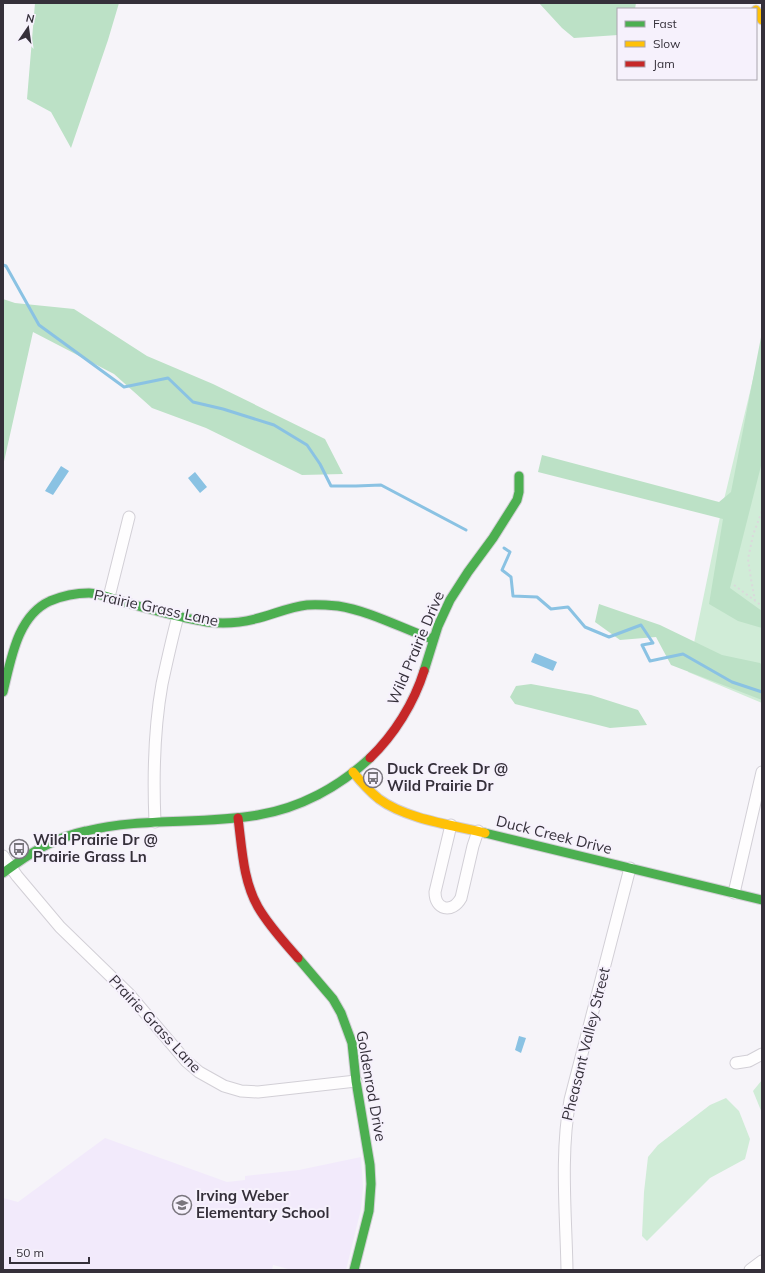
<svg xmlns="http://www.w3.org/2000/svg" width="765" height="1273" viewBox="0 0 765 1273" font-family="Mulish,sans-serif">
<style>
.built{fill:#f2eafb}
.green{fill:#d0ecd7}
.forest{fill:#bce1c6}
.water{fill:#8ac2e3}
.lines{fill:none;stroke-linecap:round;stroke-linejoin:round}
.stream{stroke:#8ac2e3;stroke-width:3}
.street-casing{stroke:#d2cfd6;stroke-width:13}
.fast-casing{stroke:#d2cfd6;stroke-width:11}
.slow-casing{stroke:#d2cfd6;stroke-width:11}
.jam-casing{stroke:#d2cfd6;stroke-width:11}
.path{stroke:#dad9db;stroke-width:2;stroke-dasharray:2 3;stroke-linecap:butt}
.street{stroke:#fefdfe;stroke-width:11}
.fast{stroke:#4caf50;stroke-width:9}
.slow{stroke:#ffc107;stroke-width:9}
.jam{stroke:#c62828;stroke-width:9}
.labels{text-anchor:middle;stroke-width:4;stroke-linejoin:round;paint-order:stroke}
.street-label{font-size:15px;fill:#35303a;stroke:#f6f1fc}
.poi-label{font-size:15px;font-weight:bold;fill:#35303a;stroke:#f6f1fc;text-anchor:start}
</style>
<rect width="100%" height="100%" fill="#f6f4f9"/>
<path class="built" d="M105 1138 227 1182 245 1180V1176L299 1170 361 1157 363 1187 361 1209 346 1270H292L273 1265 272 1270H3V1198L18 1202Z"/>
<path class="green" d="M762 342V703L688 672 721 512Z
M762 1080V1113L753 1091Z
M726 1098 739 1111 750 1139 745 1159 710 1178 647 1241 642 1236 644 1192 648 1157 658 1145 710 1105Z"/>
<path class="forest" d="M35 3H119L108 40 71 148 51 112 27 99Z
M539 3H636L635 9H618V35L574 38 562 28Z
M3 299 15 303 74 309 147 356 213 384 325 439 343 474 302 475 206 428 152 408 114 374 33 332 3 466Z
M762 332V462L730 588 762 611V628L738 621 709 604 723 519 538 472 542 455 719 502 731 492Z
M599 604 660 625 722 655 760 663 762 665V700L671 665 656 637 620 640 595 622Z
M531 684 591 695 638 710 647 725 610 728 515 704 510 697 516 686Z"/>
<path class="water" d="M61 466 69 471 53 495 45 491Z
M195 472 207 487 200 493 188 478Z
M535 653 557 662 553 671 531 662Z
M519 1036 526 1038 521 1053 515 1050Z"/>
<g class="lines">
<path class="stream" d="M3 265 6 266 39 325 124 387 168 378 193 402 223 409 274 425 307 445 320 464 331 486H356L381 485 466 530
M504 548 510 552 502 570 511 577 513 596 537 597 551 609 568 607 585 627 609 637 641 625 653 643 642 645 650 661 683 654 732 682 762 692"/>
<defs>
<path id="street" d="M109 597 129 517
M155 822C153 776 154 729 162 684 167 661 172 638 178 616
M451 825 435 892C435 910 452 914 461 898L473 846 478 831
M3 856 17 876 60 927 129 994 186 1061 199 1072 224 1086 241 1091 258 1092 356 1081
M734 893 762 772
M736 1063 749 1061 762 1054
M567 1270C566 1215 560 1154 570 1100L630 868
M750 1270 762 1261"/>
<path id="fast" d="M424 671 438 626 450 600 468 572 493 538 517 500 519 492V476
M3 692C11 660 17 616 50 601 62 596 76 593 89 593 100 593 116 600 127 603 153 610 180 618 207 622 223 624 239 623 255 619 272 615 289 607 307 605 317 604 328 605 338 606 370 611 401 628 432 639
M485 833 762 900
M3 873C30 853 53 838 86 831 143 817 201 825 258 815 300 808 339 787 370 758
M298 958 333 999 341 1013 352 1043 356 1081 370 1165 371 1184 369 1211 354 1270"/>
<path id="slow" d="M756 10 762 20
M353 772C361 782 369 791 379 799 406 819 452 825 485 833"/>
<path id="jam" d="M370 758C394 735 414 703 424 671
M238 818C242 848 243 881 258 907 269 926 284 942 298 958"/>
</defs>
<use href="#street" class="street-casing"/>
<use href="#fast" class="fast-casing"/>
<use href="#slow" class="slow-casing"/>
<use href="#jam" class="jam-casing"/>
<path class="path" d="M734 585 762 606
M755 601 751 579 748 559 753 535 762 511"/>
<use href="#street" class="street"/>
<use href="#fast" class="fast"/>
<use href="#slow" class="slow"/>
<use href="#jam" class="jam"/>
</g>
<defs>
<symbol id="bus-ring" viewBox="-11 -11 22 22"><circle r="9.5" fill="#f6f1fc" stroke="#79757d" stroke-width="1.5"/><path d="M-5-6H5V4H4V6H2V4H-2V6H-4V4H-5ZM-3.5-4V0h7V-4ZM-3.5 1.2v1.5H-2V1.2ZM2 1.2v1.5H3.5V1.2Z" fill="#79757d"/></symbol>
<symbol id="school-ring" viewBox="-11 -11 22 22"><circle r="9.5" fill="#f6f1fc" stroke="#79757d" stroke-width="1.5"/><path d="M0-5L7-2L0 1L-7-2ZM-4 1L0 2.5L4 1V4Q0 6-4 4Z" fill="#79757d"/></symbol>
</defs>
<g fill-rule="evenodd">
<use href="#bus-ring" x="362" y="767" width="22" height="22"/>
<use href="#bus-ring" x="8" y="838" width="22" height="22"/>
<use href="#school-ring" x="171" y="1194" width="22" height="22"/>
</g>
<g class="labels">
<g class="street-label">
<text transform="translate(156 608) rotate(12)" y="5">Prairie Grass Lane</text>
<text transform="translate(416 648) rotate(-67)" y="5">Wild Prairie Drive</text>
<text transform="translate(554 835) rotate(14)" y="5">Duck Creek Drive</text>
<text transform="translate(155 1024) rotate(47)" y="5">Prairie Grass Lane</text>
<text transform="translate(586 1044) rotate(-76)" y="5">Pheasant Valley Street</text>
<text transform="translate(371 1086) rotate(80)" y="5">Goldenrod Drive</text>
</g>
<g class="poi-label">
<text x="387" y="774">Duck Creek Dr @<tspan x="387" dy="17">Wild Prairie Dr</tspan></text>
<text x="33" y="845">Wild Prairie Dr @<tspan x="33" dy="17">Prairie Grass Ln</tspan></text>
<text x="196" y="1201">Irving Weber<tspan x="196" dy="17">Elementary School</tspan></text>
</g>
</g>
<rect width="765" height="1273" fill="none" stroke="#35303a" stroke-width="8"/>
<rect x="617" y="8" width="140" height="72" fill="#f6f1fc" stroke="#a9a4ae"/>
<rect x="625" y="21" width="20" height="6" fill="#4caf50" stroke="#a9a4ae"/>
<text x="653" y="28" font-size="12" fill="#35303a">Fast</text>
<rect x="625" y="41" width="20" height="6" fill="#ffc107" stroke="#a9a4ae"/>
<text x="653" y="48" font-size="12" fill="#35303a">Slow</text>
<rect x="625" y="61" width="20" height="6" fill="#c62828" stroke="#a9a4ae"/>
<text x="653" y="68" font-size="12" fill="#35303a">Jam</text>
<g transform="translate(28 28) rotate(13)" stroke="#f6f1fc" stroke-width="3" paint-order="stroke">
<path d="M0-3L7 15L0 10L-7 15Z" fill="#35303a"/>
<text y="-6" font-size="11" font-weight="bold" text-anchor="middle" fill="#35303a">N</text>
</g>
<path d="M10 1257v6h79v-6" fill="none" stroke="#35303a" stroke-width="2"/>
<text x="16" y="1257" font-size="12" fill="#35303a" stroke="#f6f1fc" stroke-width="3" paint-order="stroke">50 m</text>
</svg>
